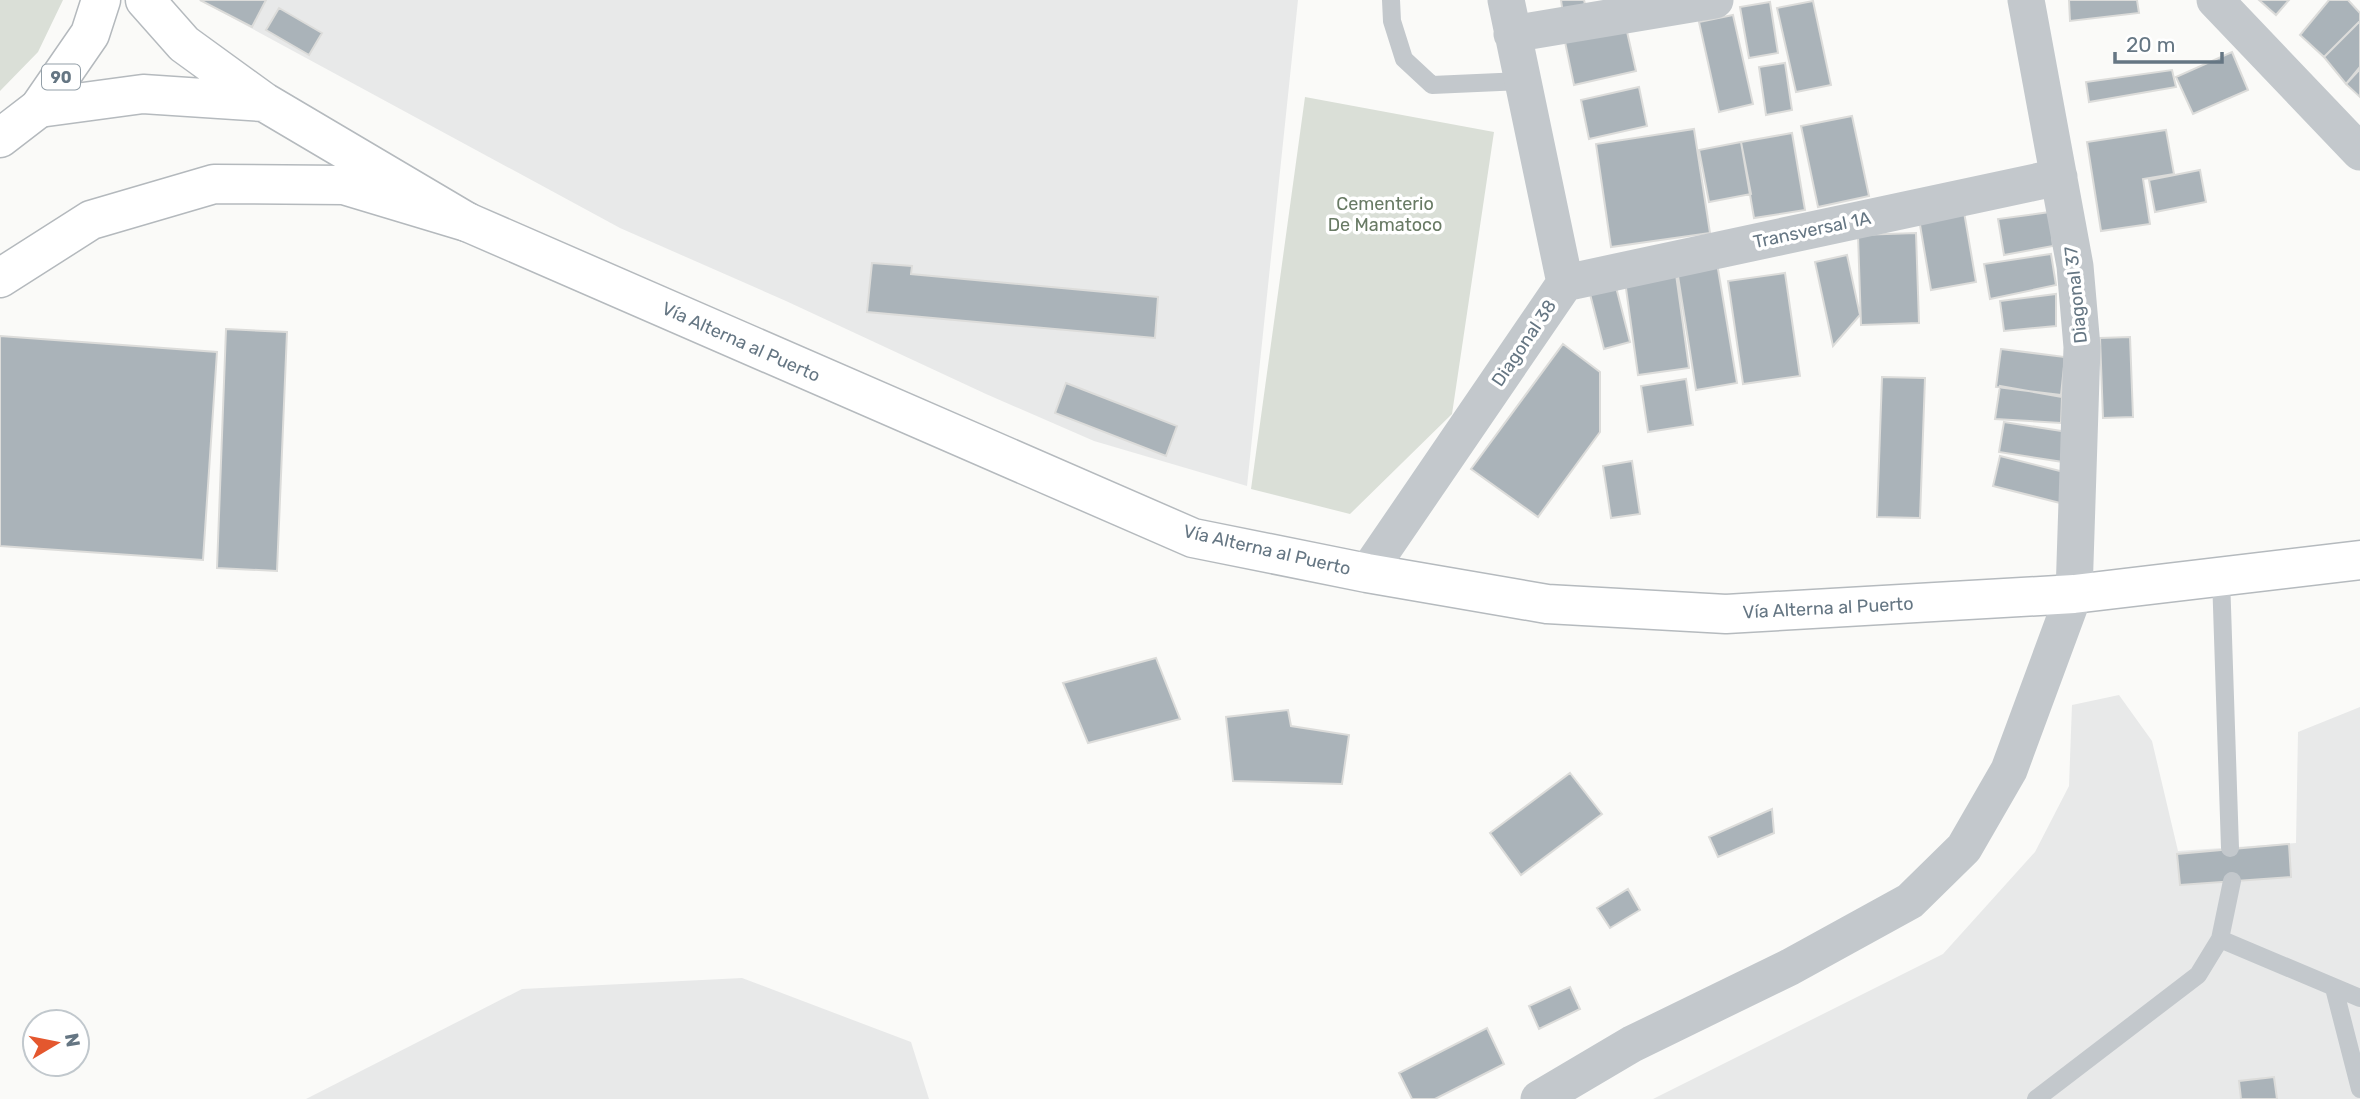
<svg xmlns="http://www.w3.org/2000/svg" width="2360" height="1099" viewBox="0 0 2360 1099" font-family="Rubik,sans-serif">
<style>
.built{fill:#e8e9e9}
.green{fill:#dadfd7}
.building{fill:#aab3b9;stroke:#dcdcda;stroke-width:2}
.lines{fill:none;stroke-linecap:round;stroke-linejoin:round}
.primary-casing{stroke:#b5babe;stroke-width:41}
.highway-casing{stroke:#b4b9bd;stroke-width:41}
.lane{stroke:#c3c8cc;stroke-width:18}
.street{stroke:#c3c8cc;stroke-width:37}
.primary{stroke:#fff;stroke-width:38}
.highway{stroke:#fff;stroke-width:38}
.labels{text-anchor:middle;stroke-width:7;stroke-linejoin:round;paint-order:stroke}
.shield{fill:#fff;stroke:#939fa8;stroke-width:2}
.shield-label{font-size:16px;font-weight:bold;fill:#657683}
.park-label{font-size:18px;fill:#687a64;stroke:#fff}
.street-label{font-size:18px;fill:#657683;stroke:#fff}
</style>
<rect width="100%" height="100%" fill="#fafaf8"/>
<path class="built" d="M199 0H1298L1247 486 1094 441 986 394 786 301 620 228Z
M2119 695 2152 741 2178 851 2296 843 2298 732 2360 707V1099H1653L1943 954 2035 852 2069 786 2072 705Z
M742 978 911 1042 929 1099H306L522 989Z"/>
<path class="green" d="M0 0H63L38 52 0 91Z
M1305 97 1494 132 1452 414 1350 514 1251 489Z"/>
<path class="building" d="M200 0H266L252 27Z
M1561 0H1584L1585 4 1563 14Z
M2069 0H2137L2139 13 2070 21Z
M2259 0H2289L2276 15Z
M2329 0H2348L2360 13V21L2324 57 2300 35Z
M1813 1 1831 85 1796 92 1777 8Z
M1770 2 1778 53 1749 58 1740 7Z
M279 8 322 33 309 55 266 30Z
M1733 15 1753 104 1719 112 1699 22Z
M2360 21V67L2346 84 2324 57Z
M1625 23 1636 71 1574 85 1564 37Z
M2232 52 2248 90 2193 114 2176 77Z
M1785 63 1792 110 1766 115 1759 67Z
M2360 69V97L2346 84Z
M2172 70 2176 87 2089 102 2086 82Z
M1639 87 1647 126 1589 139 1581 100Z
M1852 116 1869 196 1818 207 1801 126Z
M1694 129 1710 233 1611 247 1596 144Z
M2166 130 2174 174 2143 179 2150 224 2101 231 2087 142Z
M1792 133 1805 210 1754 218 1741 142Z
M1741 142 1751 194 1709 202 1699 150Z
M2200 170 2206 202 2155 212 2149 180Z
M1964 212 1976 282 1931 290 1919 219Z
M2050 212 2053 246 2004 255 1998 219Z
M1916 233 1919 323 1861 325 1858 235Z
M2051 254 2056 285 1990 299 1984 264Z
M1847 255 1860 315 1833 346 1815 262Z
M872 263 912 266 911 274 1158 297 1155 338 867 312Z
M1717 263 1737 383 1696 390 1677 270Z
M1675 267 1689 368 1638 375 1624 274Z
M1785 273 1800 376 1743 384 1728 281Z
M1616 287 1630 342 1604 349 1590 294Z
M2056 294V326L2004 331 2000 301Z
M226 329 287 332 277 571 217 568Z
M0 336 217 352 203 560 0 546Z
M2130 337 2133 417 2103 418 2100 338Z
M1563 344 1600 372V432L1538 517 1471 469Z
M2001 349 2065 357 2061 395 1996 387Z
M1882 377 1925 378 1920 518 1877 517Z
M1686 379 1693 425 1648 432 1641 386Z
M1066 383 1177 426 1166 456 1055 413Z
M2000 386 2062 397 2061 423 1995 419Z
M2004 422 2068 432 2063 462 1999 452Z
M2000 456 2068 473 2060 503 1993 486Z
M1632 461 1640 514 1611 518 1603 466Z
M1156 658 1180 719 1088 743 1063 683Z
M1288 710 1291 726 1349 735 1342 784 1233 781 1226 717Z
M1570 773 1602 814 1521 875 1490 833Z
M1772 809 1774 833 1718 857 1709 837Z
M2289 844 2291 877 2180 885 2177 854Z
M1628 889 1640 910 1610 928 1597 908Z
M1570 987 1580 1009 1539 1029 1529 1006Z
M1487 1028 1504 1064 1435 1099H1412L1399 1073Z
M2274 1077 2277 1099H2241L2239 1081Z"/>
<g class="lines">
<defs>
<path id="primary" d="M145 0 184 44 264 102 467 222 1193 538 1367 573 1547 604 1726 614 2074 594 2360 560
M39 108 143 94 264 102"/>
<path id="highway" d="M0 138 39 108 90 34 101 0
M0 278 91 220 214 184 344 185 467 222"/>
</defs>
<use href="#primary" class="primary-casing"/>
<use href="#highway" class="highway-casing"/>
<path class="lane" d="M1391 0 1392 21 1404 59 1432 85 1522 81
M2221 577 2230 848
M2220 939 2360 998
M2334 988 2360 1089
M2036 1099 2198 975 2220 939 2232 881"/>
<path class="street" d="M2215 0 2360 152
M1512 34 1715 0
M1565 283 2059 177
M1367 573 1565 283 1506 0
M1539 1099 1632 1044 1790 967 1910 901 1964 848 2009 770 2074 594 2082 347 2075 266 2026 0"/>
<use href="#primary" class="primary"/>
<use href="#highway" class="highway"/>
</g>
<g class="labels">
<rect class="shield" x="42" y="64.5" width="38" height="25" rx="5"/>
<g class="shield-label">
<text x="61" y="83">90</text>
</g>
<g class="park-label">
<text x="1385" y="210">Cementerio<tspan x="1385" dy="21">De Mamatoco</tspan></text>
</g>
<g class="street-label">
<text transform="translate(1812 230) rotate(-12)" y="6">Transversal 1A</text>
<text transform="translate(2076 295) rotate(-96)" y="6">Diagonal 37</text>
<text transform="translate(741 342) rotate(24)" y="6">Vía Alterna al Puerto</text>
<text transform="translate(1524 343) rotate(-56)" y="6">Diagonal 38</text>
<text transform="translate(1267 550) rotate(13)" y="6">Vía Alterna al Puerto</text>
<text transform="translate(1828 608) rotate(-3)" y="6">Vía Alterna al Puerto</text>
</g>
</g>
<g transform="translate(56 1043) rotate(80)"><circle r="33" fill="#ffffff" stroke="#c1c8cd" stroke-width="2"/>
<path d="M0-5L12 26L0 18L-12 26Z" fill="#e4572e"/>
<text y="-10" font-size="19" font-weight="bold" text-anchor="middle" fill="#657683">N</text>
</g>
<path d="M2115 52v10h107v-10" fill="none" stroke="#657683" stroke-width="3.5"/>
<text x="2126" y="52" font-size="21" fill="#657683" stroke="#ffffff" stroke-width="5" paint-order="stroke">20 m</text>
</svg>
